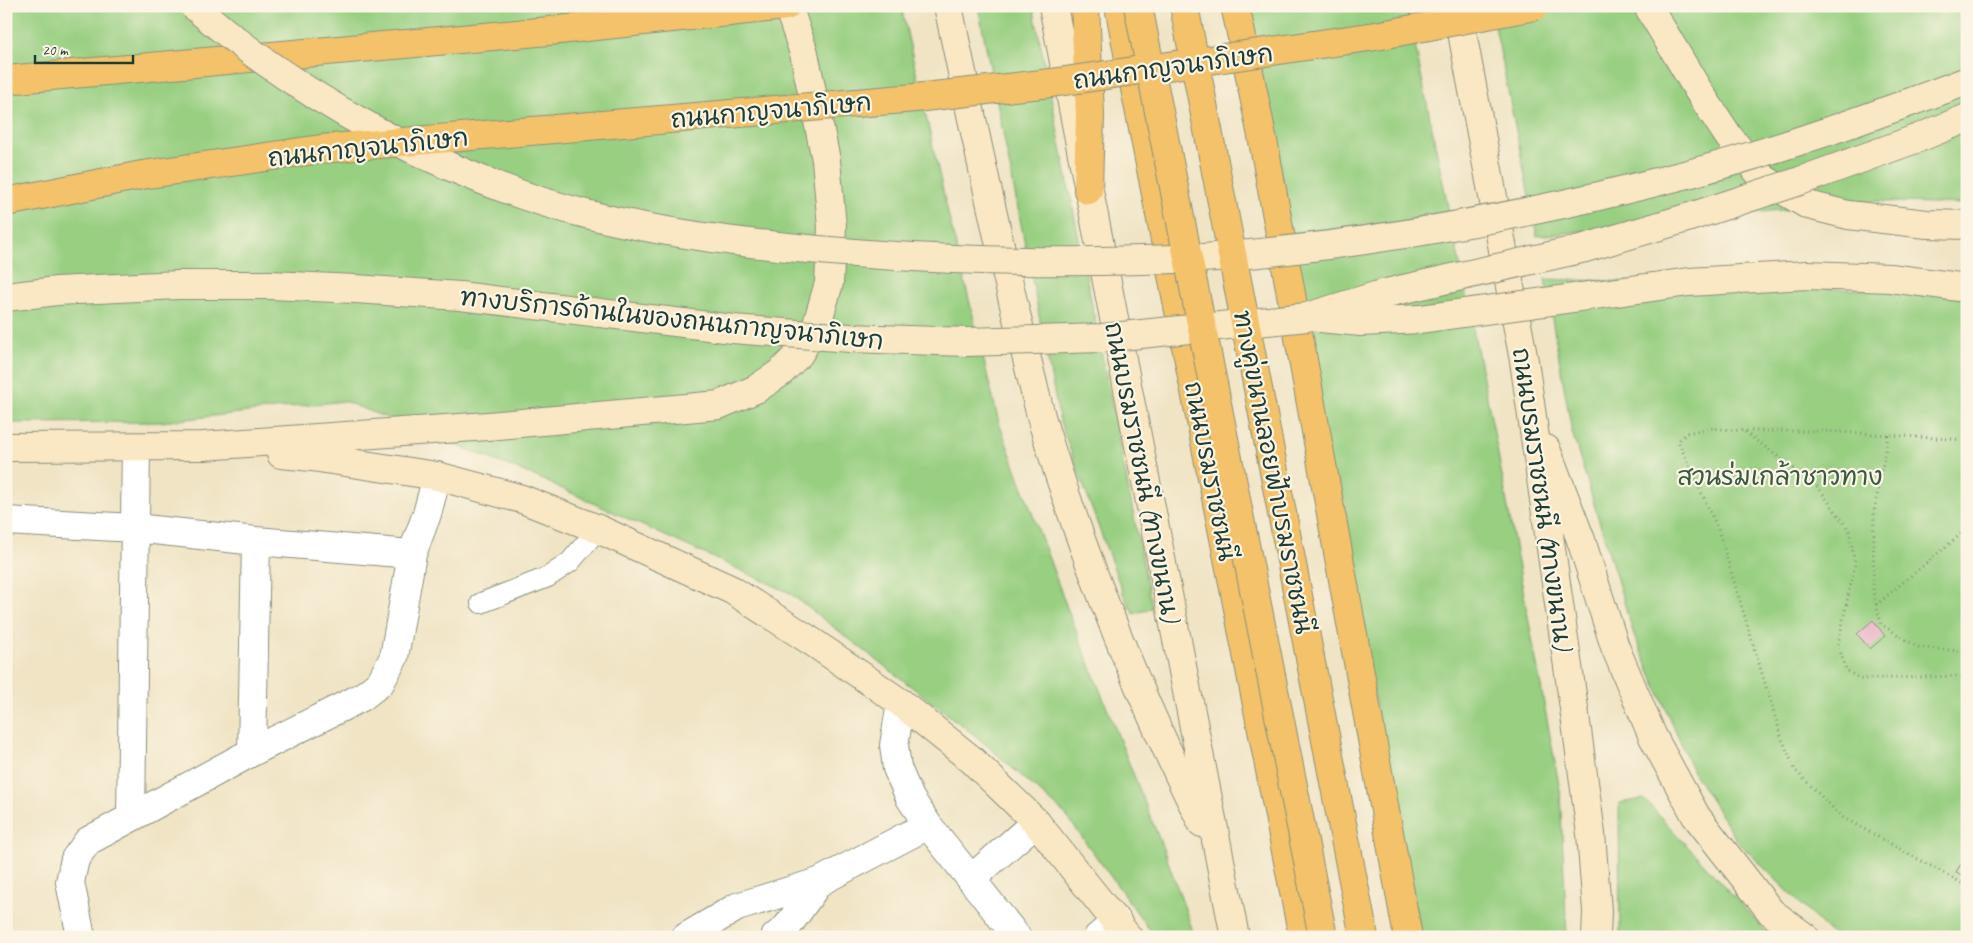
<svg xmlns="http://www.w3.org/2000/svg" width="1973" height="943" viewBox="0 0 1973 943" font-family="Caveat,'Playpen Sans Thai',sans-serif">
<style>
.green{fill:#98cf81;stroke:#5c865a}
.building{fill:#e7b1c7}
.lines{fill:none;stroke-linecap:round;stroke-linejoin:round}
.lane-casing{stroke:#88907c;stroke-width:22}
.street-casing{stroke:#88907c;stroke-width:30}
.secondary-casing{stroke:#88907c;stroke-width:30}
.primary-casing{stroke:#88907c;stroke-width:30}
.highway-casing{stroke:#88907c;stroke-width:30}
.path{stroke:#88907c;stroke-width:3;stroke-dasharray:1 4;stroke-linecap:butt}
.lane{stroke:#fff;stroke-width:20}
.street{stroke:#fff;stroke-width:28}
.secondary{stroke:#fae7c3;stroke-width:28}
.primary{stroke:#f3c26a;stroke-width:28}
.highway{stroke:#f3c26a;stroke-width:28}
.secondary-bridge-casing{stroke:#88907c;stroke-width:30;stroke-linecap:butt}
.primary-bridge-casing{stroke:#88907c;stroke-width:30;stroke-linecap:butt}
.highway-bridge-casing{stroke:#88907c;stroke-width:30;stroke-linecap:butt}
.secondary-bridge{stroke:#fae7c3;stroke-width:28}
.primary-bridge{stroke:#f3c26a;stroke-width:28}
.highway-bridge{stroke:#f3c26a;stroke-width:28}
.labels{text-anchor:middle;stroke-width:4.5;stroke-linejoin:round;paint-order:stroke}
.street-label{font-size:25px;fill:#1f3d34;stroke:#fcf5e5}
.park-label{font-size:25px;fill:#375a43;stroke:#fcf5e5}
</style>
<rect width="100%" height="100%" fill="#fcf5e5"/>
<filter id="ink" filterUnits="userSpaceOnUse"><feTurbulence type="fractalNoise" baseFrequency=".02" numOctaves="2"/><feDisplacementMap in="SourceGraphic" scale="10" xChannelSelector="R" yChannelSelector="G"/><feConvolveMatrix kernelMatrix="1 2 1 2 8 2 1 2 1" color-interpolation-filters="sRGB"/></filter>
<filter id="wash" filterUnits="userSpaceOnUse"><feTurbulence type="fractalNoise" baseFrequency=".0096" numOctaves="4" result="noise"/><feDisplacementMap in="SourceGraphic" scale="20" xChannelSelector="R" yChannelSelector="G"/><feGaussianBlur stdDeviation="1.12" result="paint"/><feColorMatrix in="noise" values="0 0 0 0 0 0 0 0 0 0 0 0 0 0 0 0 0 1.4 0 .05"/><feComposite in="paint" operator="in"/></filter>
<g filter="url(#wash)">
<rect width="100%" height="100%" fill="#f0e4c5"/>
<path class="green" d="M6 6H901L948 213 999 423 1066 605 1166 856 1195 937H1155L1065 814 977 737 788 592 532 475 344 401 161 422 6 423Z
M978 6H1033L1152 608 1134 614 1124 596 1060 422Z
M1240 6H1407L1493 427 1560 790 1567 937H1421Z
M1491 6H1967V204L1865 201 1537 236Z
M1545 279 1929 292 1967 299V937L1833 936 1738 842 1693 772 1634 635 1572 432Z
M1644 799 1771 937H1620L1619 803Z"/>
<g id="blocks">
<path class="building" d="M1873 620 1885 636 1870 649 1857 634Z
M1967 855V878L1956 872Z"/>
</g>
</g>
<g filter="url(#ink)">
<use href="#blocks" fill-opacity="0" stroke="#88907c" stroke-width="1"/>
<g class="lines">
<defs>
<path id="lane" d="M481 603 548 577 570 562 598 529"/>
<path id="street" d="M6 521 135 528 256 541 412 554
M901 703 894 745 897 768 910 798 928 825 1017 937
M252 752 256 541
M131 817 136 447
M971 879 1036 822
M81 937 70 882 75 859 88 841 252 752 362 697 380 683 394 657 412 554 427 514 437 476
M686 937 737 907 819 882 928 825
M775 937 787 927 819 882
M1098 937 1117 921"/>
<path id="secondary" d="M948 6C970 111 992 214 1017 318 1026 354 1034 391 1044 427 1085 563 1139 696 1202 823
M1053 6 1235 937
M1457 6 1524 361 1574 708 1591 834 1597 911 1596 937
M1648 6 1698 90 1729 137 1764 179 1808 205 1848 215 1927 224 1967 225
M6 447 203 446 488 426 719 405 756 389 780 373 799 354 817 324 829 283 832 227 826 160 804 53 788 6
M1546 449 1581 540 1615 647 1653 737 1696 816 1771 912 1805 937
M281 454 312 457 437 476 522 499 598 529 732 590 814 643 901 703 972 760 1036 822 1128 937"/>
<path id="primary" d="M1243 42 1265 151 1408 937
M1129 58 1303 937"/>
<path id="highway" d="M1085 6 1090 115 1088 190
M1119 6 1129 58
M1235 6 1243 42
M6 80 549 31 786 6"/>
</defs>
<use href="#lane" class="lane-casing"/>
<use href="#street" class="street-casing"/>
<use href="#secondary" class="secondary-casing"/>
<use href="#primary" class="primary-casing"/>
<use href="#highway" class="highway-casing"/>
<path class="path" d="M1745 432 1818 487 1849 530 1855 564 1838 644 1846 670 1860 679 1957 676 1967 678
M1888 435 1874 512 1873 592 1881 624 1917 647 1967 652
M1967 440 1825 431H1744L1710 428 1687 433 1678 441 1718 529 1782 739 1795 770 1842 817 1967 886
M1876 605 1967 529"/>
<use href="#lane" class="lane"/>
<use href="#street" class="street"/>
<use href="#secondary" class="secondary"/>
<use href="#primary" class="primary"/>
<use href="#highway" class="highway"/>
<defs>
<path id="secondary-bridge" d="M194 6C301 99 448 179 586 214 682 238 783 248 881 255 968 261 1055 263 1142 260 1167 259 1192 259 1216 257 1374 244 1531 215 1684 175 1780 150 1874 116 1967 81
M6 297 57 291 178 285H271L355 289 460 296 733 329 850 338 967 342 1102 338 1307 317 1382 294 1585 248 1690 217 1800 181 1921 137 1967 118
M1320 318 1361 322 1420 319 1689 282 1807 275 1890 278 1967 288"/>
<path id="primary-bridge" d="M1138 6 1323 937
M1184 6 1364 937"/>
<path id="highway-bridge" d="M6 202 142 175 321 149 915 98 1051 83 1376 36 1535 6"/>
</defs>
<use href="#secondary-bridge" class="secondary-bridge-casing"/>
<use href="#primary-bridge" class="primary-bridge-casing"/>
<use href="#highway-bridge" class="highway-bridge-casing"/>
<use href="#secondary-bridge" class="secondary-bridge"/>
<use href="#primary-bridge" class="primary-bridge"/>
<use href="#highway-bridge" class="highway-bridge"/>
</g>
</g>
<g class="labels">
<g class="street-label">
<text transform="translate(1173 66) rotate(-8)" y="9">ถนนกาญจนาภิเษก</text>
<text transform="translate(771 110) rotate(-5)" y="9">ถนนกาญจนาภิเษก</text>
<text transform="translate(368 147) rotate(-6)" y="9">ถนนกาญจนาภิเษก</text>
<text transform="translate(672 318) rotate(6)" y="9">ทางบริการด้านในของถนนกาญจนาภิเษก</text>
<text transform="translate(1211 471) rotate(79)" y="9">ถนนบรมราชชนนี</text>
<text transform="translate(1143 472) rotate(79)" y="9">ถนนบรมราชชนนี (ทางขนาน)</text>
<text transform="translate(1274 472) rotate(79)" y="9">ทางคู่ขนานลอยฟ้าบรมราชชนนี</text>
<text transform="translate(1543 499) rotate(82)" y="9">ถนนบรมราชชนนี (ทางขนาน)</text>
</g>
<g class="park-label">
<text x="1780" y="485">สวนร่มเกล้าชาวทาง</text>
</g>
</g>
<rect width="1973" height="943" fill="none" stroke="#fcf5e5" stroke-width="25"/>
<path d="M35 55v8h98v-8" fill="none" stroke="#1f3d34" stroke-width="2.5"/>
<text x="42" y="55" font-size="15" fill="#1f3d34" stroke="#fcf5e5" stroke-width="4" paint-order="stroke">20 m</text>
</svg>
